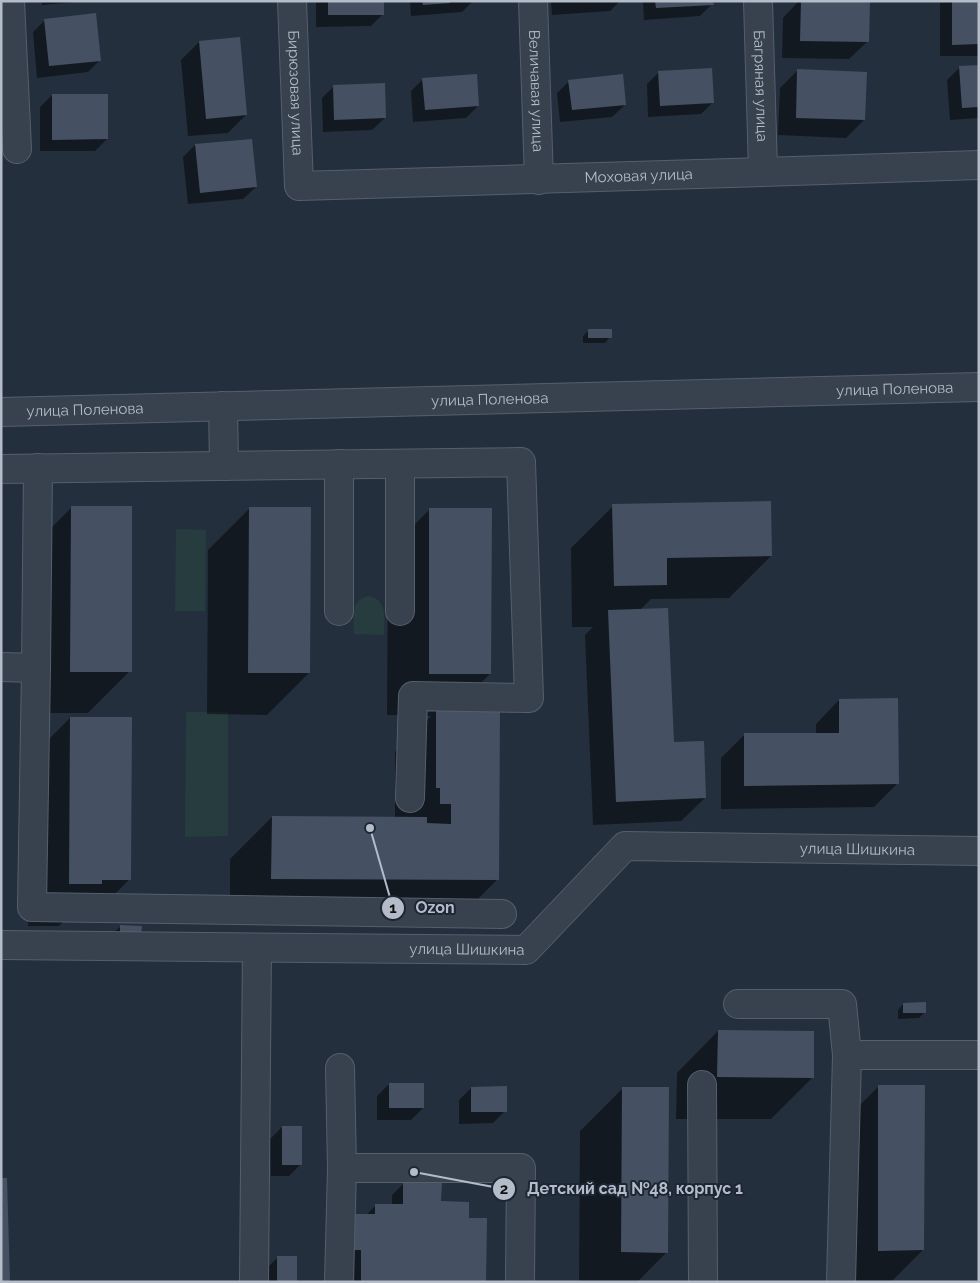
<svg xmlns="http://www.w3.org/2000/svg" width="980" height="1283" viewBox="0 0 980 1283" font-family="Raleway,sans-serif">
<style>
.green{fill:#263c3f}
.shadow{fill:#0007}
.building{fill:#455162}
.lines{fill:none;stroke-linecap:round;stroke-linejoin:round}
.minor-casing{stroke:#565f6c;stroke-width:30}
.minor{stroke:#38414e;stroke-width:28}
.labels{text-anchor:middle;stroke-width:4;stroke-linejoin:round;paint-order:stroke}
.street-label{font-size:15px;fill:#b4bcc9;stroke:#1d2633}
.leader{fill:none;stroke:#b4bcc9;stroke-width:2}
.callout-dot{fill:#b4bcc9;stroke:#1d2633;stroke-width:2}
.mark-label{font-size:15px;text-anchor:middle;font-weight:bold;fill:#111}
.callout-label{font-size:16px;text-anchor:middle;font-weight:bold;fill:#b4bcc9;stroke:#1d2633;stroke-width:4;stroke-linejoin:round;paint-order:stroke}
</style>
<rect width="100%" height="100%" fill="#242f3e"/>
<path class="green" d="M176 529 206 530 205 611H175Z
M369 596C388 600 384 619 384 635L354 634C354 618 349 600 369 596Z
M186 712H228V836L185 837Z"/>
<path class="shadow" d="M42 1H89L42 5Z
M316 1H383V14L371 26 316 27Z
M410 1H473L462 12 411 16Z
M551 1H620L610 11 552 15Z
M643 1H712V4L700 16 644 20Z
M799 1H868V41L849 59 782 58 783 18Z
M940 1H979V56H940Z
M45 20 100 60 88 72 37 78 33 32Z
M199 42 246 115 228 133 188 136 181 60Z
M979 66V118L950 120 947 80 959 68Z
M798 70 864 120 846 138 778 135 780 88Z
M659 72 713 102 701 114 648 117 647 84Z
M423 79 478 106 466 118 413 122 411 91Z
M569 81 625 105 612 117 560 122 557 93Z
M334 86 385 118 372 130 323 132 322 98Z
M52 95 107 139 95 151H40V107Z
M195 145 256 187 243 199 188 204 183 157Z
M589 330 610 337 605 343H583V336Z
M613 506 771 556 729 598 651 599 640 610 673 743 705 798 681 821 593 825 585 635 593 627H572L571 548Z
M72 507 130 671 88 713H29L30 549Z
M250 508 309 673 267 715 207 714 208 550Z
M430 509 490 674 453 710 498 879 456 921 230 920V859L272 817 395 818V752L431 716 387 715 388 551Z
M839 700 898 783 874 807 721 809V758L744 735 816 734V724Z
M70 718 130 879 88 921H64L59 926H28V760Z
M120 927H140L114 940V932Z
M903 1004 925 1012 919 1018 898 1019V1010Z
M718 1031 813 1077 771 1119H676L677 1073Z
M389 1084 423 1108 411 1120H377V1096Z
M879 1086 923 1250 891 1282H836L837 1128Z
M471 1088 505 1111 493 1123 459 1124V1100Z
M622 1089 667 1252 637 1282H579L580 1131Z
M282 1127 301 1164 289 1176H271L270 1139Z
M404 1183 467 1219 485 1282H350L340 1262 366 1215 376 1205H392V1195Z
M277 1258 296 1282H265V1270Z"/>
<path class="building" d="M328 1H384V15H328Z
M422 1H450V3L423 5Z
M655 1H713L714 5 656 8Z
M801 1H870L869 42 800 41Z
M952 1H979V44L952 45Z
M96 13 101 61 49 66 44 19Z
M240 37 247 115 206 119 199 41Z
M979 65V107L962 108 959 66Z
M712 68 714 103 660 106 658 71Z
M797 69 867 72 865 120 796 118Z
M477 74 479 106 425 110 422 78Z
M623 74 626 105 572 110 568 80Z
M385 83 386 118 334 120 333 85Z
M52 94H108V139L52 140Z
M252 139 257 187 200 193 195 144Z
M588 329H612V338H588Z
M771 501 772 556 667 558V585L614 586 612 504Z
M71 506H132V672H70Z
M249 507H311L310 673H248Z
M429 508H492L491 674H429Z
M668 608 674 742 704 741 706 798 616 802 608 610Z
M898 698 899 784 744 786V733H839V699Z
M436 709H500L499 880 271 879 272 816 427 817V823L451 824V804H440V788H436Z
M70 717H132L131 880H102V884H69Z
M120 925 142 926 141 935H120Z
M926 1002V1013H903V1003Z
M718 1030 814 1031V1078L717 1077Z
M389 1083H424V1108H389Z
M878 1085H925L924 1250 878 1251Z
M507 1086V1112H471V1087Z
M622 1087H669L668 1253 621 1252Z
M282 1126H302V1165H282Z
M1 1178H7L10 1282H1Z
M403 1182H442L441 1201 469 1202V1218H487L486 1282H361V1250H351L352 1214H375V1204H403Z
M277 1256H297V1282H277Z"/>
<g class="lines">
<defs>
<g id="minor">
<path d="M10 1 17 149"/>
<path id="s1" d="M292 1 299 186C526 181 752 171 979 165"/>
<path id="s2" d="M533 1 539 180"/>
<path id="s3" d="M758 1 763 170"/>
<path d="M223 406 224 466"/>
<path id="s4" d="M1 412 979 387"/>
<path d="M1 469 521 462 529 698 413 696 410 798"/>
<path d="M339 611V464"/>
<path d="M400 611V464"/>
<path d="M1 667 36 668 38 468"/>
<path d="M36 668 32 907 502 914"/>
<path id="s5" d="M1 945 526 950 625 846 979 851"/>
<path d="M738 1004H842L847 1055H979"/>
<path d="M340 1068 342 1168"/>
<path d="M702 1085 703 1282"/>
<path d="M254 1282 257 948"/>
<path d="M339 1282 342 1168H521L520 1282"/>
<path d="M841 1282 847 1055"/>
</g>
</defs>
<use href="#minor" class="minor-casing"/>
<use href="#minor" class="minor"/>
</g>
<g class="labels">
<g class="street-label">
<text dy="5" stroke="none"><textPath href="#s3" startOffset="85">Багряная улица</textPath></text>
<text dy="5" stroke="none"><textPath href="#s2" startOffset="90">Величавая улица</textPath></text>
<text dy="5" stroke="none"><textPath href="#s1" startOffset="92">Бирюзовая улица</textPath></text>
<text dy="5" stroke="none"><textPath href="#s1" startOffset="525">Моховая улица</textPath></text>
<text dy="5" stroke="none"><textPath href="#s4" startOffset="894">улица Поленова</textPath></text>
<text dy="5" stroke="none"><textPath href="#s4" startOffset="489">улица Поленова</textPath></text>
<text dy="5" stroke="none"><textPath href="#s4" startOffset="84">улица Поленова</textPath></text>
<text dy="5" stroke="none"><textPath href="#s5" startOffset="901">улица Шишкина</textPath></text>
<text dy="5" stroke="none"><textPath href="#s5" startOffset="466">улица Шишкина</textPath></text>
</g>
</g>
<path class="leader" d="M370 828L393 908M414 1172L504 1189"/>
<g class="callout-dot">
<circle cx="370" cy="828" r="5"/>
<circle cx="414" cy="1172" r="5"/>
<circle cx="393" cy="908" r="12"/>
<circle cx="504" cy="1189" r="12"/>
</g>
<g class="mark-label">
<text x="393" y="913">1</text>
<text x="504" y="1194">2</text>
</g>
<g class="callout-label">
<text x="435" y="913">Ozon</text>
<text x="635" y="1194">Детский сад №48, корпус 1</text>
</g>
<rect width="980" height="1283" fill="none" stroke="#b4bcc9" stroke-width="5"/>
</svg>
